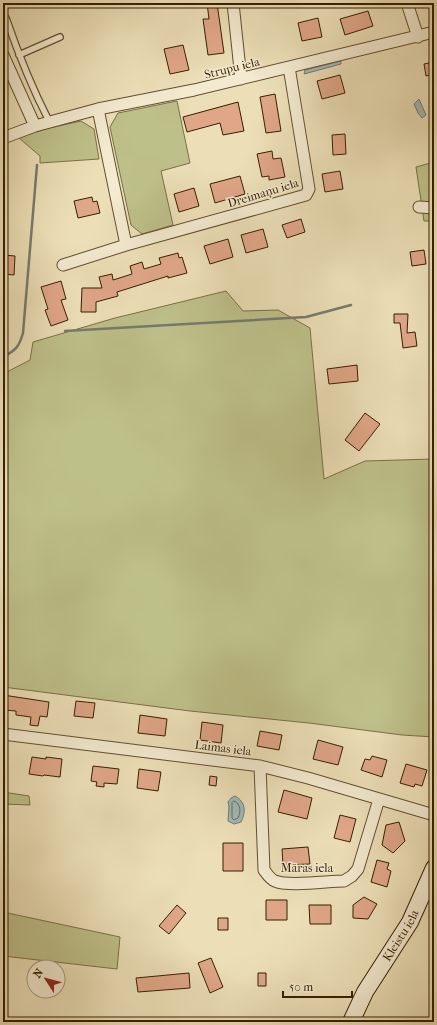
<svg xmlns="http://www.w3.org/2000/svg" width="437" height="1025" viewBox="0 0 437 1025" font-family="'IM FELL French Canon',serif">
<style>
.green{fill:#bec08a;stroke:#7a7045}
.water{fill:#9fb9ba;stroke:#757b70}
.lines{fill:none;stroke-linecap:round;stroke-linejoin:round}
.shore{stroke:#6a6c5d;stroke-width:1}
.stream{stroke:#757b70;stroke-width:2.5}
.building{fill:#e0a688;stroke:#351f00}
.lane-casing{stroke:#634f2e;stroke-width:8}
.street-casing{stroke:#634f2e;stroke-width:13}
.secondary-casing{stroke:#351f00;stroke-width:18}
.lane{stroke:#f3ead0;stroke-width:5.5}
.street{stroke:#f3ead0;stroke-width:11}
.secondary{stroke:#f3ead0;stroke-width:16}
.labels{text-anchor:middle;stroke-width:3;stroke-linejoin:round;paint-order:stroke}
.street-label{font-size:12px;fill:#351f00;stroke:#f3ead0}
</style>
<rect width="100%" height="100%" fill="#ecdfb7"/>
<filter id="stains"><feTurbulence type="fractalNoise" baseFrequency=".005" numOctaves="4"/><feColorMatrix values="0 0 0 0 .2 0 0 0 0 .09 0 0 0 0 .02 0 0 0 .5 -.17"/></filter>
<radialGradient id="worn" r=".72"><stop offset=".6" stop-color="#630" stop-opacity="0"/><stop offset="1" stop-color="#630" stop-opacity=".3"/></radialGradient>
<path class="green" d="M177 101 190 163 161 171 173 225 142 234 131 225 110 127 118 113Z
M81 121 94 129 99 159 40 163V156L19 138 35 131Z
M434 162V221H424L416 167Z
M226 291 243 311 278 310 310 328 324 479 365 461 434 459V737L402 735 309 723 190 711 3 687V374L30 360 33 342 115 318Z
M3 792 29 796 30 805 3 804Z
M3 912 120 937 117 969 3 956Z"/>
<path class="water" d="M341 61V64L304 74 305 70Z
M419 99 426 115 422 118 418 113 414 104Z
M235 796C246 802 246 812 241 822L234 824 228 821 229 807 228 802 231 798Z"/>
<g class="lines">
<path class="shore" d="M234 801C241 804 241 812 238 818L234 820 232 818V803Z"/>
<path class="stream" d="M65 331 306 317 351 305
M3 357C16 350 19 347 23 333L37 165"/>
</g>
<path class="building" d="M207 3H217L224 53 208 55 203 19H209Z
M368 11 373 26 345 35 340 19Z
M318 18 322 37 302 41 298 23Z
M183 45 189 70 170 74 164 49Z
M434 62V74L426 76 424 64Z
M340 75 345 93 322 99 317 81Z
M275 94 281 131 266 133 260 97Z
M238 102 244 131 223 135 220 123 187 132 183 117Z
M345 134 346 154 333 155 332 135Z
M272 151 273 159 281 158 285 177 269 180V176L262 177 257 154Z
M340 171 343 189 325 192 322 174Z
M240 176 245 194 215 203 210 184Z
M194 188 199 206 179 212 174 194Z
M92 197 93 202 97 201 100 213 78 218 74 201Z
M301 219 305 232 287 238 282 225Z
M263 229 268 247 246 253 241 235Z
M228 239 233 257 210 264 204 246Z
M424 250 426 264 412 266 410 252Z
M178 253 179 258 182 257 187 273 168 278V276L117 292 118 296 96 302V312H81L82 288H102L99 277 112 274 113 280 132 274 130 266 142 262 144 269 161 264 159 258Z
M3 255 15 256 14 275 3 274Z
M61 281 66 299 61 300 68 320 51 326 45 310 48 309 41 287Z
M394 314H408L407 333 415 332 417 346 403 348 400 323H394Z
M357 365 358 381 329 384 327 369Z
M365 413 380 424 359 451 345 440Z
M3 695 49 702 47 717 40 716 38 726 30 725 31 717 16 715V711L3 710Z
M76 701 95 703 93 718 74 716Z
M140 715 167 719 165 736 138 733Z
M202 722 223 725 221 743 200 740Z
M260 731 282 735 279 750 257 746Z
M318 740 343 747 338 765 313 759Z
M372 756 387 760 382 777 361 770 365 759 370 760Z
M32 757 46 759V757L62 759 60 777 44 775 43 776 29 774Z
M406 764 427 770 422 786 415 784 414 787 400 783Z
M93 766 119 769 117 784 104 783V787L96 786 97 782 91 781Z
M139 769 161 772 158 791 137 788Z
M210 776 217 777 216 786 209 785Z
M284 790 312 798 307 819 278 812Z
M340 815 356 819 350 842 334 838Z
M399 822 405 841 393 853 382 845 386 825Z
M223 843H243V871H223Z
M308 847 310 864 283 865 282 849Z
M377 860 389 863 387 869 391 871 387 887 371 882Z
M364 897 377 904 368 919 353 918V905Z
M266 900H287V920H266Z
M177 905 186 913 169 934 159 926Z
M309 905H331V924H310Z
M218 918H228V930H218Z
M211 958 223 987 210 993 198 963Z
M189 973 190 988 138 992 136 978Z
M258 973H266V986H258Z"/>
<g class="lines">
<defs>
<path id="lane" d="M6 18C18 53 32 88 49 121
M19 55 60 37"/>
<path id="street" d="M233 3 241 79
M407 3 418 37
M3 55 35 126
M98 109 126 245
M3 138 35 126 98 109 194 90 434 32
M419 207 434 208
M63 265 126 245 306 195 309 189 289 67
M3 734 260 766 308 778 434 815
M260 766 264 870C267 874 270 879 275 881 288 887 329 881 344 881L352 876 358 869 379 799"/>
<g id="secondary">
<path id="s1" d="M351 1022 365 992 410 922 434 868"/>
</g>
</defs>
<use href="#lane" class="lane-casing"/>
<use href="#street" class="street-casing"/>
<use href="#secondary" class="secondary-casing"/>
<use href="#lane" class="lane"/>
<use href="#street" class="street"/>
<use href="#secondary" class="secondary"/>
</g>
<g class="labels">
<g class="street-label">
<text transform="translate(232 68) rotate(-14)" y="4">Strupu iela</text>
<text transform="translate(263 193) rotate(-17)" y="4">Dreimaņu iela</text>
<text transform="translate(223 748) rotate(7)" y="4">Laimas iela</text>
<text x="307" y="872">Māras iela</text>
<text dy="4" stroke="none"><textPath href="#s1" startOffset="100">Kleistu iela</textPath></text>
</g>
</g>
<rect width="437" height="1025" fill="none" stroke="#ecdfb7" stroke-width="16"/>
<rect x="4" y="4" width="429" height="1017" fill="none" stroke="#351f00" stroke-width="2"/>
<rect x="8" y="8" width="421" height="1009" fill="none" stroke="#351f00"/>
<g transform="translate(46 979) rotate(306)"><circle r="19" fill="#f3ead0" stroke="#a7997d"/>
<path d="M0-3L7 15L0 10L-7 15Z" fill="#8f2418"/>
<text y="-6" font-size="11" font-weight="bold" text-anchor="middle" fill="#351f00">N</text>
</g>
<path d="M283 991v6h69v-6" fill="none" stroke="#351f00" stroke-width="2"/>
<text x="289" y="991" font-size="12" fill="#351f00" stroke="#f3ead0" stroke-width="3" paint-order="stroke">50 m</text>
<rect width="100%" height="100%" filter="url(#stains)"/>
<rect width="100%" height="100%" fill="url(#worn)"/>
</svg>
